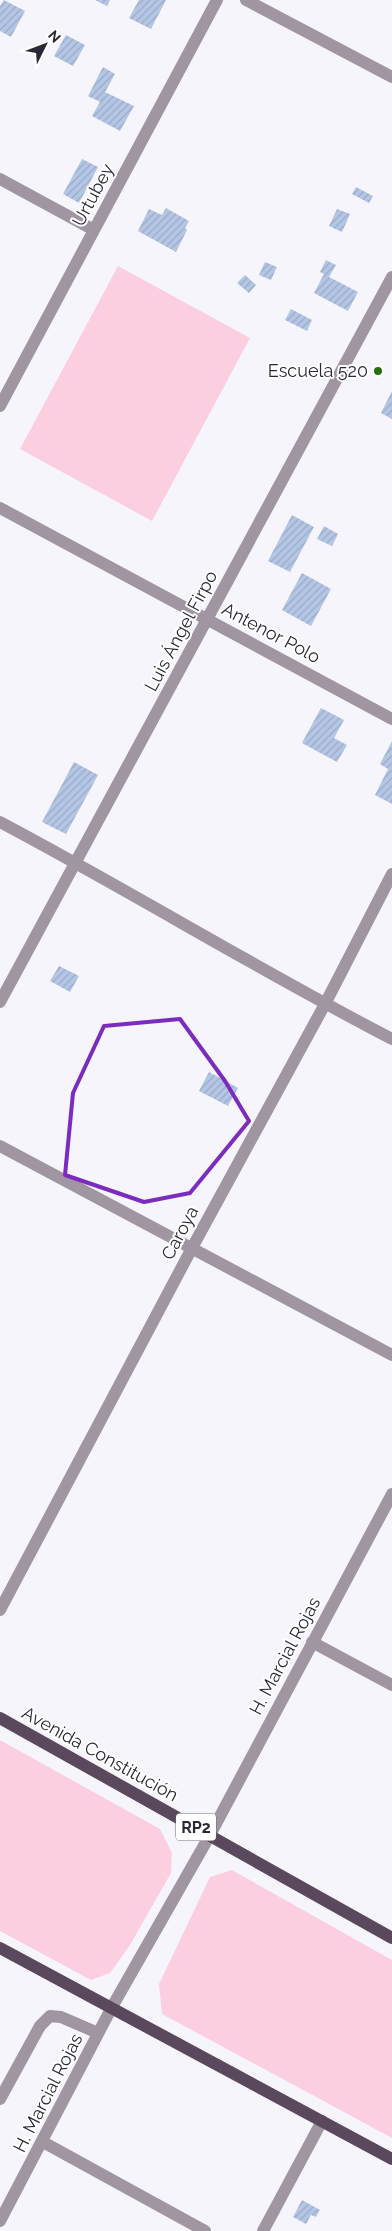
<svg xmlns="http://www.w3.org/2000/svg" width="392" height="2231" viewBox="0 0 392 2231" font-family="Raleway,sans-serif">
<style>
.green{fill:#fbcfe0}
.building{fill:url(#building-hatch)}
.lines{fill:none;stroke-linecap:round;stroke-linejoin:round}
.minor{stroke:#a096a2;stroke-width:12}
.primary{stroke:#5a485d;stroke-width:12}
.marked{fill:none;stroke:#7b2cbf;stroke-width:4;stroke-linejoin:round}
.poi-dot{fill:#256f12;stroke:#fff;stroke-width:2}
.labels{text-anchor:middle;stroke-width:4;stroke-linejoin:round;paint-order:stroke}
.shield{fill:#fff;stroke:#6a6872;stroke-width:1}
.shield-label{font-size:16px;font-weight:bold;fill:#2a2836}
.street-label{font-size:18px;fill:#2a2836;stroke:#fff}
.poi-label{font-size:18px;fill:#2a2836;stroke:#fff;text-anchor:end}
</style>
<defs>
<pattern id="building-hatch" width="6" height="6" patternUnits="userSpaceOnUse" patternTransform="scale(1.25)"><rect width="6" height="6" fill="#b4c6e5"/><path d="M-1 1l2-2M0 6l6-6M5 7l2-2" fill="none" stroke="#9baac5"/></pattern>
</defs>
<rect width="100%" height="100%" fill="#f6f5fc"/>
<path class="green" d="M118 266 250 338 152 521 20 449Z
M0 1740 160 1829 172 1853 171 1873 130 1945 110 1973 91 1980 0 1931Z
M232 1870 392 1960V2138L162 2014 159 1984 210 1877Z"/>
<path class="building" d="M4 0 25 11 11 37 0 31V6Z
M95 0H110L107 6Z
M139 0H166L151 29 129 18Z
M66 35 85 45 73 66 54 56Z
M103 67 115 74 105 92 134 106 120 131 92 116 100 102 88 96Z
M82 159 98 167 79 203 63 194Z
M356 187 373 196 369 203 352 194Z
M166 208 189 221 185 228 187 230 176 252 138 231 149 209 162 215Z
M337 209 350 214 342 232 329 226Z
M326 260 336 265 329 277 358 292 348 311 314 293 324 274 320 272Z
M265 262 277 267 271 280 259 275Z
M245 275 256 285 249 293 237 283Z
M291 309 312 320 307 331 285 320Z
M392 391V419L381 413Z
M292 515 314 527 290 572 268 561Z
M324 526 338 534 332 546 317 539Z
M302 573 331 589 311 626 282 610Z
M321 708 344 720 334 738 347 745 337 762 302 743Z
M392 741V804L375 795 388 769 380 764Z
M74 762 98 775 66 834 42 822Z
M59 966 79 976 70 992 50 981Z
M209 1072 238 1088 228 1106 199 1091Z
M302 2200 320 2210 316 2217 311 2215 306 2224 293 2217Z"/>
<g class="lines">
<path class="minor" d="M246 0 392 77
M0 179 94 230
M0 406 217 0
M0 508 392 719
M0 822C132 892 259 970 392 1039
M0 1002 392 277
M0 1146 392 1355
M0 1610 192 1248 325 1004 392 874
M312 1642 392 1685
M0 2099 40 2026 50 2016 61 2017 98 2033
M43 2142 205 2231
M0 2221 112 2007 210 1835 392 1494
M263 2231 322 2121"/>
<path class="primary" d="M0 1718 392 1938
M0 1948 392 2159"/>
</g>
<path class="marked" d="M180 1019 225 1081 249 1121 190 1193 144 1202 65 1175 73 1093 104 1026Z"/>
<circle class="poi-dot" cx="378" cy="371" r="5"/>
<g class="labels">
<rect class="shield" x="176" y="1813.5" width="40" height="27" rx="4"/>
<g class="shield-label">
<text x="196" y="1833">RP2</text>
</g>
<g class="street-label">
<text transform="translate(93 195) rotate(-62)" y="6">Urtubey</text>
<text transform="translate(181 631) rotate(-62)" y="6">Luis Ángel Firpo</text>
<text transform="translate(271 633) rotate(28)" y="6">Antenor Polo</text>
<text transform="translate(180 1233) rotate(-62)" y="6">Caroya</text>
<text transform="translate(285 1656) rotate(-62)" y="6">H. Marcial Rojas</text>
<text transform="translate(100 1754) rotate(29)" y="6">Avenida Constitución</text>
<text transform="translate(48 2093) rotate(-63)" y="6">H. Marcial Rojas</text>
</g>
<g class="poi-label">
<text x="368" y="377">Escuela 520</text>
</g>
</g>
<g transform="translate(45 45) rotate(48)" stroke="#ffffff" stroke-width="4" paint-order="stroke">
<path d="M0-4L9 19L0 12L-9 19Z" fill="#2a2836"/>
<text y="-8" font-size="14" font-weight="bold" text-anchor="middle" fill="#2a2836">N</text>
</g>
</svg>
